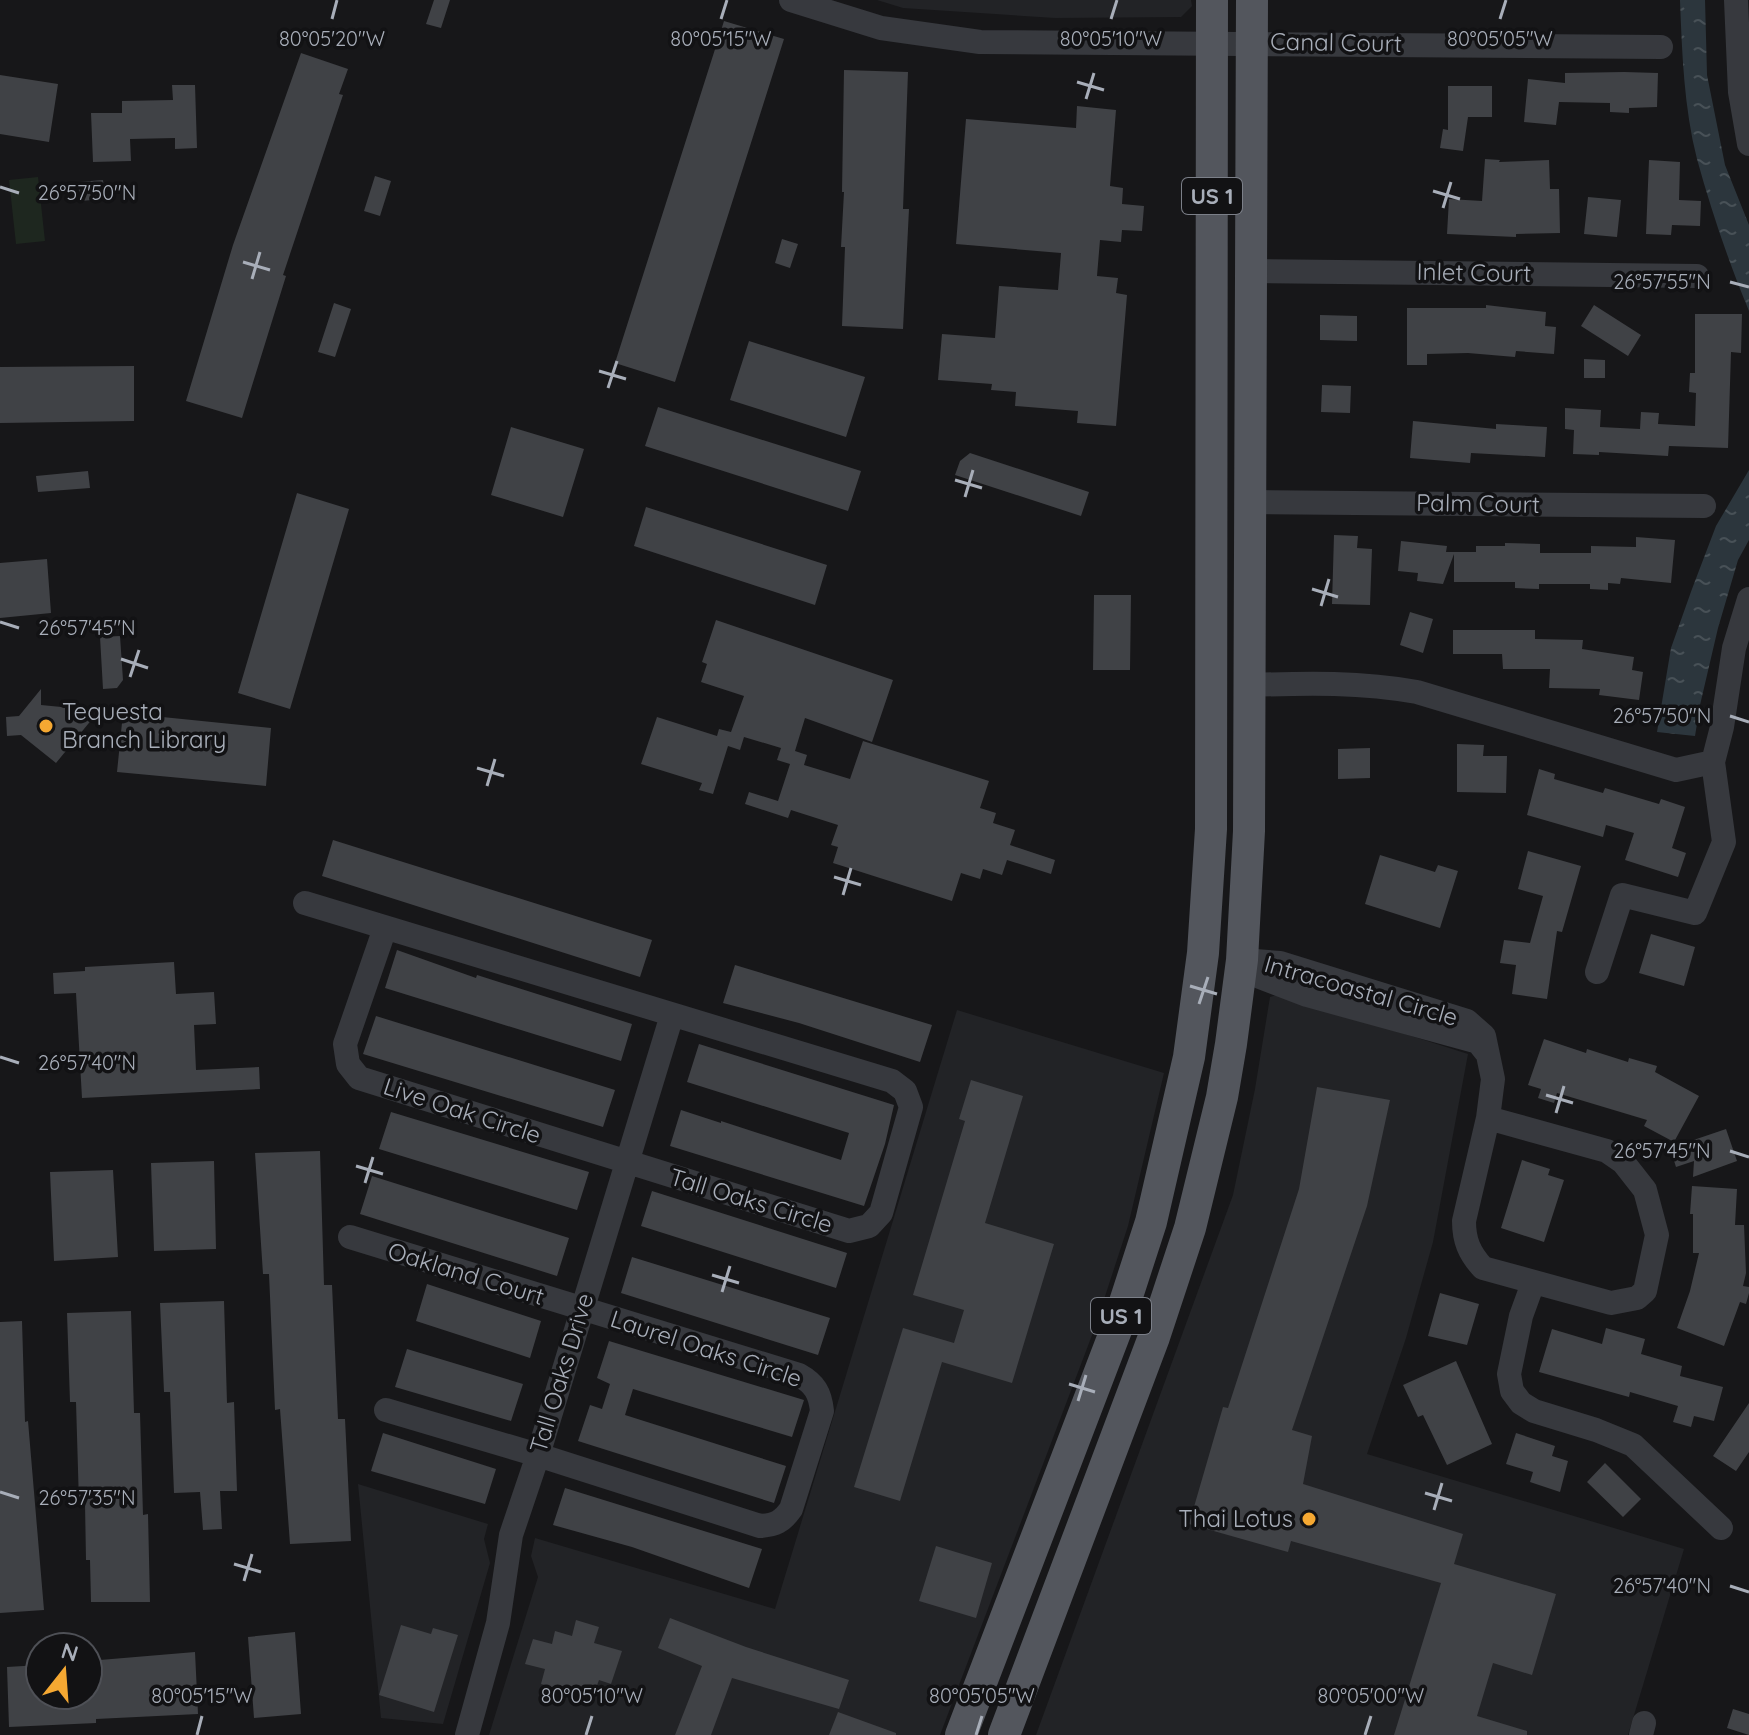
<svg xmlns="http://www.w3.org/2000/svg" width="1749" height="1735" viewBox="0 0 1749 1735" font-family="Quicksand,sans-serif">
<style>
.built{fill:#222326}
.pitch{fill:#1e271f}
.water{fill:url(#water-ripples)}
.building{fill:#404246}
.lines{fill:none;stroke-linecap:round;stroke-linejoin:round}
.minor{stroke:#37393e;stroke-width:24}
.major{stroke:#53565d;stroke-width:32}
.ticks{fill:none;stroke:#a8aeb9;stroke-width:3}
.poi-dot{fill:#f5a832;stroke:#121214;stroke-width:3}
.labels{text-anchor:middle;stroke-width:7;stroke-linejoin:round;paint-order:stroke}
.shield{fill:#121214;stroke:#7b7f88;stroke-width:2}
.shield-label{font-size:22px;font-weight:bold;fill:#a8aeb9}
.street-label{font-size:24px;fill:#a8aeb9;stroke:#121214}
.poi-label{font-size:24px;fill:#a8aeb9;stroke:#121214;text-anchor:start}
.ticks-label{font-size:20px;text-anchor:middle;fill:#a8aeb9;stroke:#121214;stroke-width:7;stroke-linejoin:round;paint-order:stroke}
</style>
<defs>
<pattern id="water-ripples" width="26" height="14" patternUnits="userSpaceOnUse" patternTransform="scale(2)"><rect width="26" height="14" fill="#2c363d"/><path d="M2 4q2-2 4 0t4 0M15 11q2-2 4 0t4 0" fill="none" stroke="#485157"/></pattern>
</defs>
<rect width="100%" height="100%" fill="#171719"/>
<path class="built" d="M877 0H1191L1192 6 1181 17 1055 18 903 8Z
M1280 994 1468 1054 1433 1242 1406 1338 1367 1454 1684 1549 1628 1735H1036L1233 1195 1255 1089 1270 997Z
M957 1010 1164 1073 1128 1226 1094 1330 940 1735H489L538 1577 531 1556 535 1538 775 1609Z
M358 1484 488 1524 484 1539 490 1563 443 1724 381 1718Z"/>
<path class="pitch" d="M38 177 45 241 16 244 9 180Z"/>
<path class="water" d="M1680 0H1705L1707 75 1725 165 1749 225V311C1729 263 1711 210 1697 159 1684 108 1682 53 1680 0Z
M1749 470V540L1738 560 1718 628 1700 705 1695 736 1657 732 1671 648 1692 589 1716 526Z"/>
<path class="building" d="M434 0H450L441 28 426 24Z
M724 21 784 39 675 382 615 363Z
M301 53 348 69 339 94 343 95 283 275 286 276 242 418 186 401 233 245Z
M844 70 908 72 903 209H909L903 329 842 326 845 247H841L844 192H842Z
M1624 72 1658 73 1657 107 1629 108V113L1610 112V103L1559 102 1556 125 1524 122 1528 79 1565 83V73Z
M0 75 58 84 49 142 0 134Z
M172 85H195L197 148 175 149V138L130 139 131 161 93 162 91 113H122V101L173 100Z
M1448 86H1492V117H1468L1463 151 1440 148 1443 129 1448 130Z
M1077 106 1116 110 1110 186 1123 188 1122 204 1144 206 1142 231 1122 230 1121 242 1100 240 1097 276 1118 278 1116 293 1127 295 1116 426 1077 423 1078 411 1015 406 1016 392 991 390 992 384 938 380 942 334 995 338 999 286 1058 290 1061 253 956 244 966 119 1076 128Z
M1485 159 1500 160 1499 162 1549 160 1550 189H1559L1560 233 1516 234V237L1447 234 1449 199 1482 201Z
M1649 160 1680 162 1679 200 1701 201 1700 226 1672 225 1671 235 1646 234Z
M375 176 391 181 380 216 364 211Z
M103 180 105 199 80 201 78 182Z
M1588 197 1621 200 1617 237 1584 234Z
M782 239 798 244 790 268 775 263Z
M334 303 351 309 335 357 318 352Z
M1486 305 1546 312 1545 326 1556 327 1554 354 1516 351 1515 357 1468 353 1427 354V365H1407V308H1486Z
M1594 305 1641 335 1628 356 1581 326Z
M1695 314H1742L1741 353 1731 352 1728 448 1669 446 1668 456 1599 452V455L1573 454 1574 430 1565 429V408L1601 410 1600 427 1640 429 1641 412 1659 413 1658 424 1695 426 1696 393 1689 392 1690 373H1695Z
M1320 315 1357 316V341L1320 340Z
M749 341 865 377 846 437 730 400Z
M1584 359 1605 360V378H1584Z
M134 366V421L0 423V367Z
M1322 385 1351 386 1350 413 1321 412Z
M658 407 861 471 848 511 645 446Z
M1413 421 1496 429V424L1547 427 1545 457 1471 453 1470 463 1410 458Z
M511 427 584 449 563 517 491 495Z
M970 453 1089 492 1081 516 955 475 960 461Z
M88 471 90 488 38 492 36 476Z
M297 493 349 509 290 709 238 693Z
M646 507 827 565 815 605 634 546Z
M1334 535 1358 536 1357 548 1372 549 1370 605 1332 604Z
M1636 537 1675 540 1671 583 1621 578 1620 584 1608 583V590L1590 589V584H1539V589L1515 588V582H1454V554L1443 584 1417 581 1418 573 1398 571 1401 541 1447 546 1446 552H1476V546H1505V543L1540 544V553H1591V546L1636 547Z
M47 559 51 613 0 618V563Z
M1094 595H1131L1130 670H1093Z
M1410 612 1433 619 1423 653 1400 645Z
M716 620 893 680 872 742 805 718 795 751 807 755 804 765 850 779 863 741 989 781 980 808 996 813 993 823 1015 830 1010 845 1055 860 1051 874 1007 860 1002 875 983 869 980 879 961 873 952 901 833 863 838 847 831 845 838 825 791 810 788 818 745 804 749 792 778 801 790 764 777 760 781 748 744 737 740 750 728 746 713 794 699 790 702 783 641 764 657 717 717 736 719 729 731 732 744 696 701 682 707 664 702 662Z
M1453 630H1535V639L1583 640 1582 649 1634 657 1632 670 1643 672 1639 700 1599 695 1600 689 1549 688 1550 669H1503L1502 654H1453Z
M120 636 123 680 117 688 103 689 100 637Z
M41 689V705L82 709 93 718 56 763 21 735 7 736 6 717 19 716Z
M123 713 271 728 266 786 117 772Z
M1457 744 1484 745 1483 756H1507L1506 793 1457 792Z
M1370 748V778L1338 779V749Z
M1539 769 1555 774 1554 779 1603 793 1605 788 1659 804 1661 799 1685 807 1672 848 1686 853 1678 877 1625 860 1634 833 1606 825 1603 837 1527 815Z
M333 840 652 940 640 977 322 876Z
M1528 851 1581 866 1562 932 1557 931 1547 999 1512 994 1516 965 1500 963 1504 940 1530 943 1543 896 1518 889Z
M1380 855 1435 872 1438 865 1458 871 1440 928 1365 904Z
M1651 934 1695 947 1684 986 1639 973Z
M397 950 476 978 477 975 632 1024 621 1061 385 988Z
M174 962 176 994 214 992 216 1024 194 1025 196 1070 259 1067 260 1089 82 1098 76 993 54 994 53 973 85 971V967Z
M735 965 932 1025 920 1062 799 1023 723 1003Z
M376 1016 615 1090 603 1127 363 1054Z
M1544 1039 1586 1053 1587 1049 1628 1062 1629 1058 1657 1066 1655 1072 1699 1096 1674 1142 1644 1126 1647 1120 1557 1093 1554 1103 1538 1098 1541 1089 1528 1085Z
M699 1044 894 1105 885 1144 864 1206 670 1146 681 1110 721 1123V1121L841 1160 849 1133 687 1082Z
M971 1080 1023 1096 985 1223 1054 1244 1012 1383 942 1362 900 1501 854 1487 903 1328 954 1343 964 1310 913 1295 965 1121 959 1119Z
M1317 1087 1390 1100 1367 1206 1292 1430 1312 1436 1303 1484 1463 1534 1454 1564 1556 1594 1532 1675 1493 1663 1477 1716 1527 1731V1735H1394L1441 1583 1291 1541 1288 1552 1189 1524 1223 1407 1228 1408 1299 1189Z
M391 1112 589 1172 577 1210 379 1149Z
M1726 1129 1737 1161 1693 1177 1694 1161 1676 1167 1670 1148Z
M320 1151 324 1285H332L338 1419H345L351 1541 290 1544 280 1409 275 1410 269 1274H263L255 1153Z
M1522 1160 1550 1169 1548 1175 1564 1180 1544 1242 1501 1228Z
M214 1161 216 1249 154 1251 151 1163Z
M113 1170 118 1257 54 1261 50 1172Z
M372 1176 569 1238 557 1276 360 1214Z
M1692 1186 1737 1189 1735 1225H1744L1746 1273 1743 1286 1749 1287V1293L1746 1304 1740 1302 1724 1346 1677 1328 1690 1291 1699 1253H1693V1214H1690Z
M652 1191 847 1253 836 1288 641 1226Z
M632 1257 830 1318 818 1355 621 1293Z
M427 1284 541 1321 530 1358 416 1321Z
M1440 1293 1479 1304 1467 1345 1428 1336Z
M224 1301 227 1403 234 1402 237 1491H220L222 1529 203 1530 200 1492 174 1493 170 1392H164L160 1303Z
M131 1311 134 1413H140L143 1515 148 1514 150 1602H91L90 1560H86L85 1503H79L76 1402H70L67 1313Z
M22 1321 25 1422 28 1421 44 1610 0 1613V1322Z
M1606 1328 1645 1339 1641 1354 1682 1366 1680 1376 1723 1387 1714 1421 1694 1416 1691 1427 1673 1422 1678 1406 1630 1392 1629 1397 1539 1372 1552 1329 1602 1344Z
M609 1341 804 1400 792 1437 633 1389 625 1415 786 1466 774 1503 578 1441 590 1405 602 1409 610 1384 597 1378Z
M407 1349 523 1384 511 1421 395 1387Z
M1456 1361 1492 1444 1447 1465 1423 1415 1418 1417 1403 1385Z
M1749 1403V1452L1736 1471 1713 1456Z
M383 1433 496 1469 485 1504 371 1471Z
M1516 1433 1555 1446 1552 1456 1568 1461 1560 1492 1530 1482 1533 1472 1506 1464Z
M1605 1463 1641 1499 1623 1517 1587 1482Z
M565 1488 762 1549 749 1588 632 1547 553 1525Z
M936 1546 992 1563 976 1618 919 1601Z
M670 1618 746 1647 849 1680 839 1709 732 1678 711 1735H675L702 1666 658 1648Z
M576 1620 599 1627 594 1643 622 1651 611 1684 599 1680 592 1699 541 1684 545 1669 525 1664 533 1639 552 1644 555 1631 572 1636Z
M401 1625 431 1634 433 1628 458 1635 434 1712 379 1695Z
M295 1632 301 1714 254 1718 248 1637Z
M195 1652 198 1714 96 1719V1723L9 1727 7 1667 40 1665V1695H88V1661Z
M1733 1709 1749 1714V1735L1727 1728Z
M838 1712 896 1733V1735H829Z"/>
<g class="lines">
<path class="minor" d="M791 0 881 28 980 42 1661 47
M1736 0 1740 92 1749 144
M1251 271 1697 276
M1252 502 1704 506
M1251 685C1308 683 1361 682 1417 692L1676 770 1713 762
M305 903 892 1081 905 1091 911 1107 881 1213 869 1226 849 1231 359 1078 348 1064 345 1044 385 928
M1242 960 1280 963 1467 1021 1484 1036 1493 1079 1488 1118 1464 1221C1464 1240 1469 1253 1483 1268L1611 1303 1637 1298 1645 1291 1657 1235 1645 1190 1623 1162 1607 1151 1488 1118
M1242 960 1260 977 1307 995 1478 1042 1485 1051
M1597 972 1622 895 1695 913 1724 842 1713 762 1722 727 1734 648 1749 599
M350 1237 799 1375C815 1384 820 1393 822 1411L791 1509C782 1522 775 1525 760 1526L538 1455 386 1410
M1533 1283 1521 1316 1509 1374 1512 1391 1521 1403 1534 1411 1596 1430 1633 1445 1721 1528
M467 1735 498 1623 511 1535 538 1455 672 1015
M1641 1735 1644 1723"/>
<path class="major" d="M961 1735 1116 1330 1151 1222 1189 1057 1203 953 1211 829 1212 0
M1004 1735 1154 1337 1190 1228 1222 1097 1231 1044 1242 960 1249 831 1252 0"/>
</g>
<path class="ticks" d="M332 19 337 0M721 19 727 0M1111 19 1117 0M1500 19 1506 0M1077 82 1104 90M1086 99 1094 73M0 187 19 193M1433 191 1460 199M1443 208 1451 182M243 262 270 270M252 279 260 252M1730 282 1749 287M599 371 626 379M608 388 617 361M955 480 982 488M965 497 973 470M1312 589 1338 597M1321 606 1329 579M0 622 19 628M121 659 148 668M130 677 139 650M1730 716 1749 722M477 768 504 776M487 786 495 759M834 877 861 885M843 895 851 868M1190 986 1217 994M1199 1004 1208 977M0 1057 19 1063M1546 1095 1573 1103M1556 1113 1564 1086M1730 1151 1749 1157M356 1166 383 1174M365 1183 373 1157M712 1275 739 1283M722 1292 730 1266M1069 1384 1095 1392M1078 1401 1086 1375M0 1492 19 1498M1425 1493 1452 1501M1434 1510 1442 1483M234 1564 261 1572M244 1581 252 1554M1730 1586 1749 1592M197 1735 202 1716M586 1735 592 1716M976 1735 982 1716M1365 1735 1371 1716"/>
<g class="poi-dot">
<circle cx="46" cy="726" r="8"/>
<circle cx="1309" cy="1519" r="8"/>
</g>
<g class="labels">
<g class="shield">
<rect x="1182" y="178" width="60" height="36" rx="6"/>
<rect x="1091" y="1298" width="60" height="36" rx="6"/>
</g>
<g class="shield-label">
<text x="1212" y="204">US 1</text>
<text x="1121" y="1324">US 1</text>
</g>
<g class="street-label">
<text transform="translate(1336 43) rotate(1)" y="8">Canal Court</text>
<text transform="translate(1474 273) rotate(1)" y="8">Inlet Court</text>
<text transform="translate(1478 504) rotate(1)" y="8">Palm Court</text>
<text transform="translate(1361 991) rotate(16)" y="8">Intracoastal Circle</text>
<text transform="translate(462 1111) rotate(18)" y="8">Live Oak Circle</text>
<text transform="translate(751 1201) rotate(17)" y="8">Tall Oaks Circle</text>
<text transform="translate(466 1274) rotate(17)" y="8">Oakland Court</text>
<text transform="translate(706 1349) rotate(18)" y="8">Laurel Oaks Circle</text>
<text transform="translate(562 1373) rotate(-73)" y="8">Tall Oaks Drive</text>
</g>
<g class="poi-label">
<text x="62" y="720">Tequesta<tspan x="62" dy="28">Branch Library</tspan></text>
<text x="1293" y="1527" text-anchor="end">Thai Lotus</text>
</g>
</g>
<g class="ticks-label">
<text x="332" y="46">80°05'20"W</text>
<text x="721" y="46">80°05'15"W</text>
<text x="1111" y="46">80°05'10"W</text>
<text x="1500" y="46">80°05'05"W</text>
<text x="87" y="200">26°57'50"N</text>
<text x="1662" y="289">26°57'55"N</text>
<text x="87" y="635">26°57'45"N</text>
<text x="1662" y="723">26°57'50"N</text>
<text x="87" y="1070">26°57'40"N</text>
<text x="1662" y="1158">26°57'45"N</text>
<text x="87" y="1505">26°57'35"N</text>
<text x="1662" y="1593">26°57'40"N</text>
<text x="202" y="1703">80°05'15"W</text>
<text x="592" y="1703">80°05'10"W</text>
<text x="982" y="1703">80°05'05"W</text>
<text x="1371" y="1703">80°05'00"W</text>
</g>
<g transform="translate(64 1671) rotate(17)"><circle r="38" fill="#121214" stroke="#4e5056" stroke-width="2"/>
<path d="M0-6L14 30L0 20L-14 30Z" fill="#f5a832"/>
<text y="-12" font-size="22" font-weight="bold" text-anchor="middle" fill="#a8aeb9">N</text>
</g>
</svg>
